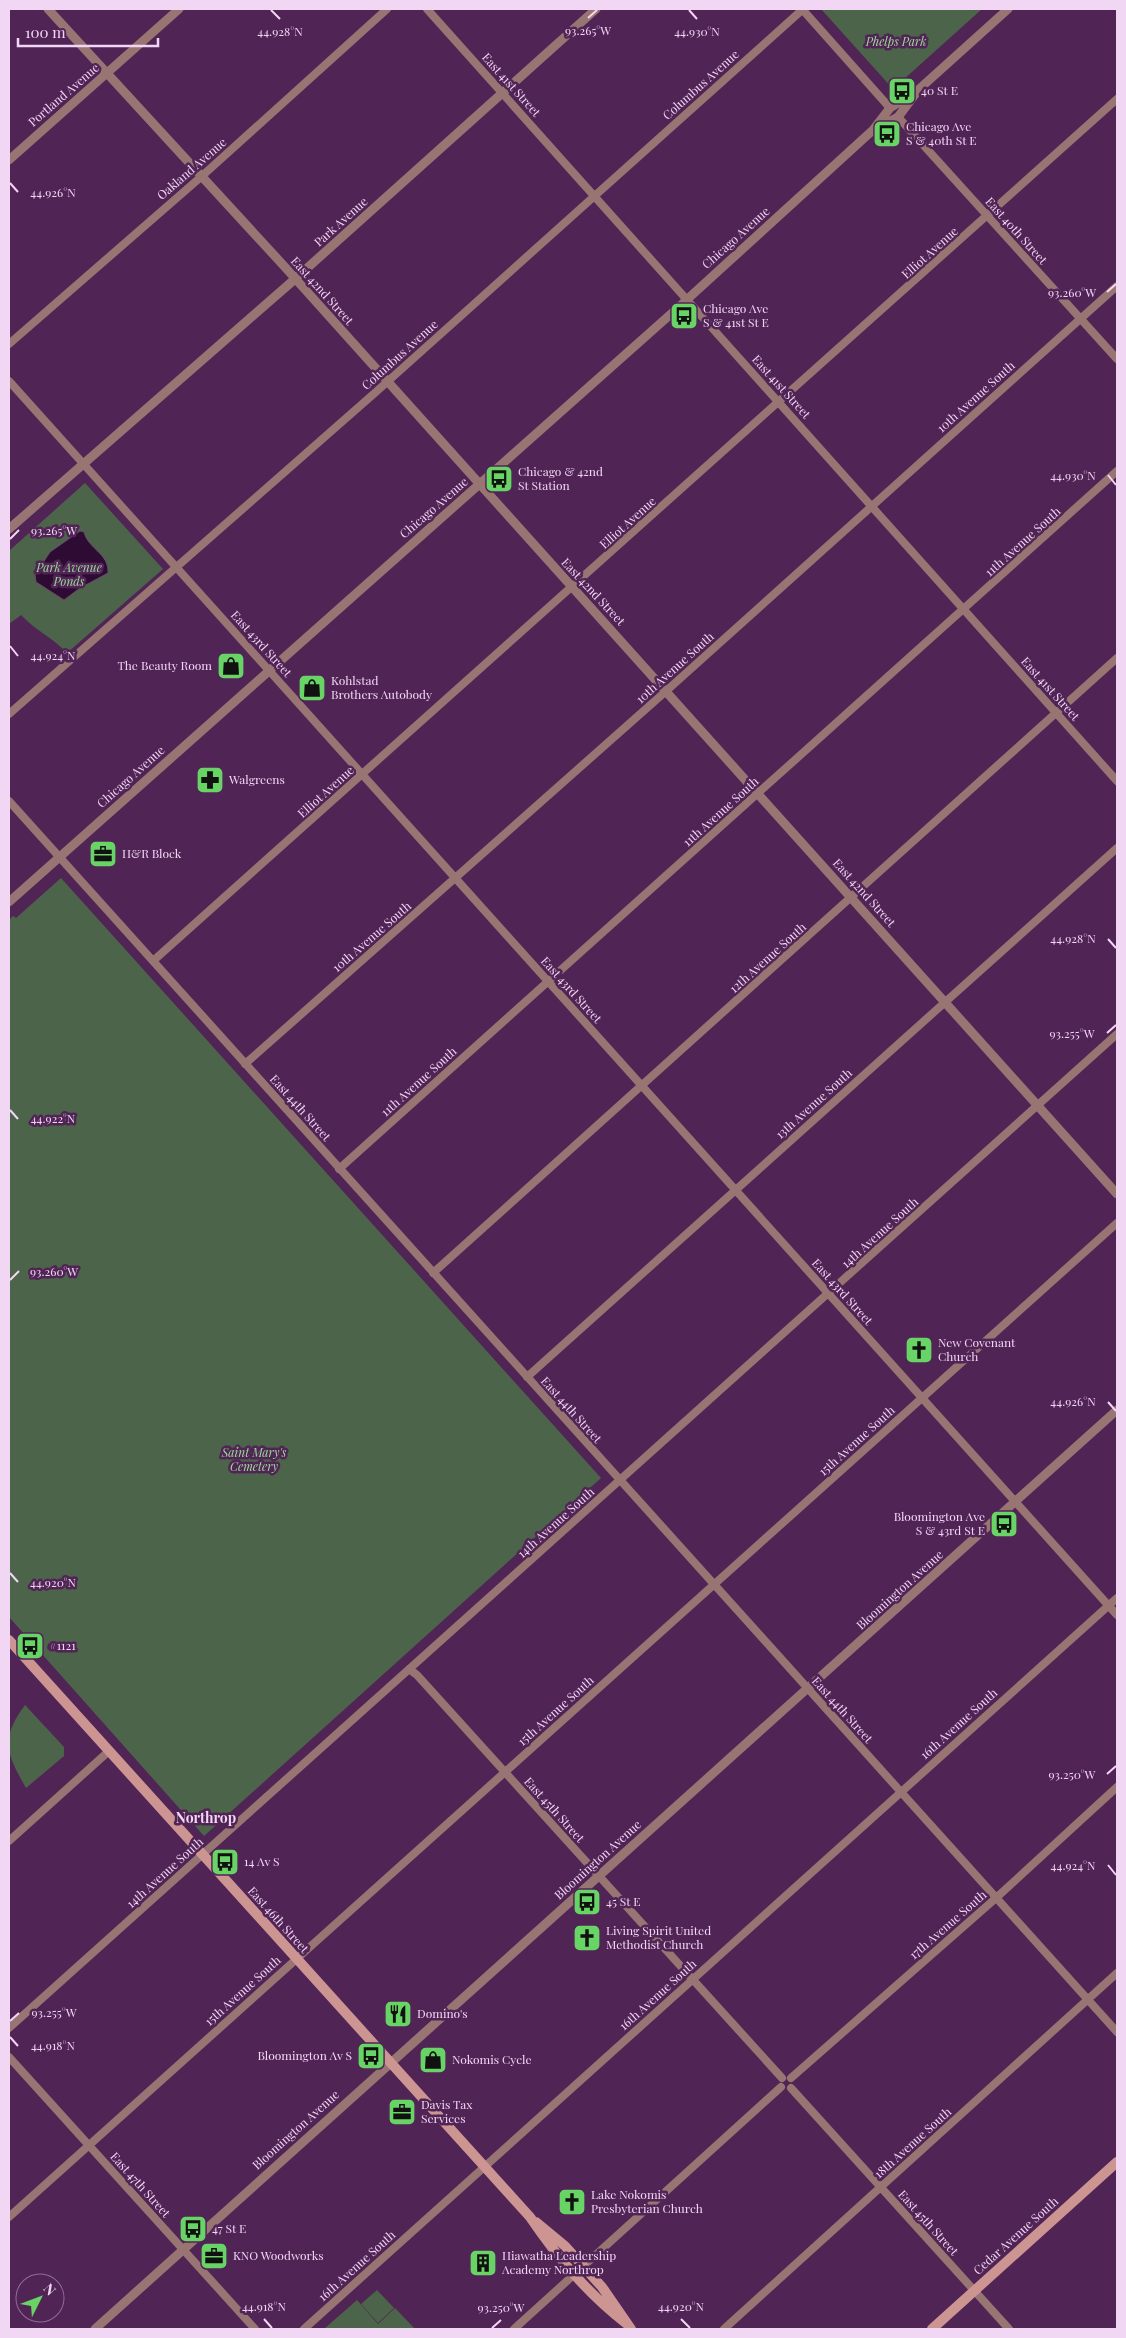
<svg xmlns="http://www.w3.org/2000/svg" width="1126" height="2338" viewBox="0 0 1126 2338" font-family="'Playfair Display',serif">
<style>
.green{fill:#4c654a}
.water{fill:#2e0b33;stroke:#69486d}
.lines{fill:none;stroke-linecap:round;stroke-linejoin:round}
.minor{stroke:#987572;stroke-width:8}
.tertiary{stroke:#987572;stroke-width:9}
.secondary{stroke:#cc9592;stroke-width:10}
.ticks{fill:none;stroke:#f2d7f5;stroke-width:2}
.labels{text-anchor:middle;stroke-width:5;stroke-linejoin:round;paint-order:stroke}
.park-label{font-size:12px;font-style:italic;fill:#9bda97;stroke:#512456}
.street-label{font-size:12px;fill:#f2d7f5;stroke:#512456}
.poi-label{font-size:12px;fill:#f2d7f5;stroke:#512456;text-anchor:start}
.neighbourhood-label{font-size:14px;font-weight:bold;fill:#f2d7f5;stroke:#512456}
.ticks-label{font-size:12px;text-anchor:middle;fill:#f2d7f5;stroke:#512456;stroke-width:5;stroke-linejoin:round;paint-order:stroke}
</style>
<rect width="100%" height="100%" fill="#512456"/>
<path class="green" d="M821 9H982L893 89Z
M85 483 163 569 67 653C53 638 35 630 21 615L9 624V551Z
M61 878 601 1478 204 1836 9 1617V920L13 916 16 918Z
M25 1705 64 1747V1756L26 1788C6 1753 0 1739 25 1705Z
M377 2290 394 2308 378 2323 361 2304Z
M357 2300 378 2324 395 2308 415 2329H324Z"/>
<path class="water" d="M80 531 84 532C88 549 109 553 108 573L80 588 64 600 36 582 35 575 50 552Z"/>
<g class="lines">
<path class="minor" d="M427 9 1117 781
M802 9 890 108
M898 117 1117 359
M9 344 202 176 387 9
M9 381 1117 1615
M9 714 377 391 802 10
M9 801 1117 2032
M153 961 1117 99
M245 1064 665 692 1117 286
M339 1169 1117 471
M433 1273 1117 658
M527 1377 1117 848
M409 1669 417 1675 782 2078
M9 1841 109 1751
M9 2028 1117 1034
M9 2057 255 2329
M791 2078 996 1898 1117 1787
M791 2088 1009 2329
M9 2217 1117 1223
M304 2329 1117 1598
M514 2329 781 2087
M724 2329 1117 1973"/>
<path class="tertiary" d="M48 9 284 266 1117 1194
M874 130 898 117 916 93
M9 160 179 9
M9 529 295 279 596 9
M9 902 681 305 873 130 890 108 917 91 1008 9
M95 2329 1117 1410"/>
<path class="secondary" d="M9 1640 530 2217C558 2258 587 2293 627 2324
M536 2222 565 2246 602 2287 631 2329
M932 2329 1117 2162"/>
</g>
<path class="ticks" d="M271 10 280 19M689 10 697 19M588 18 597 10M10 183 18 192M1107 292 1116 284M1108 475 1116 485M10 539 19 530M10 646 18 656M1108 939 1116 948M1107 1033 1116 1025M10 1110 18 1119M10 1280 19 1271M1108 1402 1116 1411M10 1573 18 1582M1107 1774 1116 1766M1108 1865 1116 1875M10 2021 19 2013M10 2037 18 2046M264 2319 272 2328M681 2319 690 2328M492 2328 501 2320"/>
<defs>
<symbol id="bus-square" viewBox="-11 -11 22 22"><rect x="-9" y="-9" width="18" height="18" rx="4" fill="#68d465" stroke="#512456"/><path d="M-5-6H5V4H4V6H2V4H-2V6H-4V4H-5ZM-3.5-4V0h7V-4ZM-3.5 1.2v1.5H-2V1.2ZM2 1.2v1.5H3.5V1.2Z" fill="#111"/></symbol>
<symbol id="shop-square" viewBox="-11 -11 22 22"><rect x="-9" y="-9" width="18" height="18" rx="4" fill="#68d465" stroke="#512456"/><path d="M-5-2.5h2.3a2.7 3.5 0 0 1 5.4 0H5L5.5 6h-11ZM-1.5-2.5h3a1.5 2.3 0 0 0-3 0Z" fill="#111"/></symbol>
<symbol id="pharmacy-square" viewBox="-11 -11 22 22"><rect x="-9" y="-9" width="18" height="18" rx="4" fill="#68d465" stroke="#512456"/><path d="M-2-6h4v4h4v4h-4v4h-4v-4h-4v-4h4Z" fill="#111"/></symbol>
<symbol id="office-square" viewBox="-11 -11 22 22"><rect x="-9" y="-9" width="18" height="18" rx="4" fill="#68d465" stroke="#512456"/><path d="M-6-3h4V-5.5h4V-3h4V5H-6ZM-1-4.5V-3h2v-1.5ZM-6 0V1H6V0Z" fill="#111"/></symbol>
<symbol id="church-square" viewBox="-11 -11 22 22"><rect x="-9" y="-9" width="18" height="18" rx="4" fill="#68d465" stroke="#512456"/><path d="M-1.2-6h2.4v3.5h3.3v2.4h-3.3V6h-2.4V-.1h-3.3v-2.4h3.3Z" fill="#111"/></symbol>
<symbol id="restaurant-square" viewBox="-11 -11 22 22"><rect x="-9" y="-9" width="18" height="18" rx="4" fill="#68d465" stroke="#512456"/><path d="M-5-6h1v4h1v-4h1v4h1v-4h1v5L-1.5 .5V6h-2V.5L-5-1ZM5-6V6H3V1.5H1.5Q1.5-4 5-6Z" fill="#111"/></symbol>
<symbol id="building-square" viewBox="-11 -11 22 22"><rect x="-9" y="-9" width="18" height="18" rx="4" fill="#68d465" stroke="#512456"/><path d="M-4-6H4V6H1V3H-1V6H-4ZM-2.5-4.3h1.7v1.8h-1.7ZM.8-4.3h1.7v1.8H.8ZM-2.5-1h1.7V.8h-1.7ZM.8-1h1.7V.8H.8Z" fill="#111"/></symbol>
</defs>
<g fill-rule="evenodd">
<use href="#bus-square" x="886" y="75" width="32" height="32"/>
<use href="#bus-square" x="871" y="118" width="32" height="32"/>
<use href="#bus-square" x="668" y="300" width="32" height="32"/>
<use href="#bus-square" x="483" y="463" width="32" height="32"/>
<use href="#shop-square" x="215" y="650" width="32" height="32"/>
<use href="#shop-square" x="296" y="672" width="32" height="32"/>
<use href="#pharmacy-square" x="194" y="764" width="32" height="32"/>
<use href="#office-square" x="87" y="838" width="32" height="32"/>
<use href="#church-square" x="903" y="1334" width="32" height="32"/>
<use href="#bus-square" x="988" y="1508" width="32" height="32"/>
<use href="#bus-square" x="14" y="1630" width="32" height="32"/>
<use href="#bus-square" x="209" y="1846" width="32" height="32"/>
<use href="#bus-square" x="571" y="1886" width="32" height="32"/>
<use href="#church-square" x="571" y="1922" width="32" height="32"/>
<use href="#restaurant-square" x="382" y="1998" width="32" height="32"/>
<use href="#bus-square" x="355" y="2040" width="32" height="32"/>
<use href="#shop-square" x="417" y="2044" width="32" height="32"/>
<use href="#office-square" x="386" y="2096" width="32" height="32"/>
<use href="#church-square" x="556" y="2186" width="32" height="32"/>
<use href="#bus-square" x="177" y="2213" width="32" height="32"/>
<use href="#office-square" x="198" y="2240" width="32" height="32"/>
<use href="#building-square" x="467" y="2247" width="32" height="32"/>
</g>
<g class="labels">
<g class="park-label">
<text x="896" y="46">Phelps Park</text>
<text x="69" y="572">Park Avenue<tspan x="69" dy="14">Ponds</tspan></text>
<text x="254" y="1457">Saint Mary's<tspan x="254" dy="14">Cemetery</tspan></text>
</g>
<g class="street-label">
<text transform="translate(511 85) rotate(48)" y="4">East 41st Street</text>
<text transform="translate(701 85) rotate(-42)" y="4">Columbus Avenue</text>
<text transform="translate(64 95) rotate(-41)" y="4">Portland Avenue</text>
<text transform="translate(192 169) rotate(-41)" y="4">Oakland Avenue</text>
<text transform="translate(341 222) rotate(-42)" y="4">Park Avenue</text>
<text transform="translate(1016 231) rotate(48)" y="4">East 40th Street</text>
<text transform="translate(736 238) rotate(-42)" y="4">Chicago Avenue</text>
<text transform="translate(930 253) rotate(-42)" y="4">Elliot Avenue</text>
<text transform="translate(322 291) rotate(48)" y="4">East 42nd Street</text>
<text transform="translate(400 355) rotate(-42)" y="4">Columbus Avenue</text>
<text transform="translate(781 387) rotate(48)" y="4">East 41st Street</text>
<text transform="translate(976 397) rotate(-42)" y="4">10th Avenue South</text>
<text transform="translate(434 508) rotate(-41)" y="4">Chicago Avenue</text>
<text transform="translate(628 523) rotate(-42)" y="4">Elliot Avenue</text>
<text transform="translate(1023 542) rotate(-42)" y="4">11th Avenue South</text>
<text transform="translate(593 592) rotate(47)" y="4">East 42nd Street</text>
<text transform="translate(261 644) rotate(48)" y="4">East 43rd Street</text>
<text transform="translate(675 668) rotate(-42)" y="4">10th Avenue South</text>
<text transform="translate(1050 689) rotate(48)" y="4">East 41st Street</text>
<text transform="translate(131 777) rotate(-42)" y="4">Chicago Avenue</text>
<text transform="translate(326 792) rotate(-42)" y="4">Elliot Avenue</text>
<text transform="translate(721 812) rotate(-42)" y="4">11th Avenue South</text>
<text transform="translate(864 893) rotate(48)" y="4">East 42nd Street</text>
<text transform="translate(372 937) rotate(-41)" y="4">10th Avenue South</text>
<text transform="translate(768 958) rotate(-42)" y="4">12th Avenue South</text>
<text transform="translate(571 990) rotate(48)" y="4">East 43rd Street</text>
<text transform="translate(419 1082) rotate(-42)" y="4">11th Avenue South</text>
<text transform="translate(814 1104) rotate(-42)" y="4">13th Avenue South</text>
<text transform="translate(300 1108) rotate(48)" y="4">East 44th Street</text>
<text transform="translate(880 1233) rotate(-42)" y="4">14th Avenue South</text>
<text transform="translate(842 1292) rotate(48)" y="4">East 43rd Street</text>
<text transform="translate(571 1410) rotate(48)" y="4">East 44th Street</text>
<text transform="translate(857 1441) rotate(-42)" y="4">15th Avenue South</text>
<text transform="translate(556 1523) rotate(-42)" y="4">14th Avenue South</text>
<text transform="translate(900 1590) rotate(-42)" y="4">Bloomington Avenue</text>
<text transform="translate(842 1710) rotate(48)" y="4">East 44th Street</text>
<text transform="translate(556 1711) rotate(-42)" y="4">15th Avenue South</text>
<text transform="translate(959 1724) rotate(-42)" y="4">16th Avenue South</text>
<text transform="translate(554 1810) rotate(48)" y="4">East 45th Street</text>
<text transform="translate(598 1860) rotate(-42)" y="4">Bloomington Avenue</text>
<text transform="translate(165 1873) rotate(-42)" y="4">14th Avenue South</text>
<text transform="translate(278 1920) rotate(48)" y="4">East 46th Street</text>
<text transform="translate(948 1925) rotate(-41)" y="4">17th Avenue South</text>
<text transform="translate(243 1991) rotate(-42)" y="4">15th Avenue South</text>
<text transform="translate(658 1995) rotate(-42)" y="4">16th Avenue South</text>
<text transform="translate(296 2130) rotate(-42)" y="4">Bloomington Avenue</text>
<text transform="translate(913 2143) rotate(-42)" y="4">18th Avenue South</text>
<text transform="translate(140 2185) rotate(48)" y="4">East 47th Street</text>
<text transform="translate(928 2223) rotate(48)" y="4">East 45th Street</text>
<text transform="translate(1016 2236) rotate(-42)" y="4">Cedar Avenue South</text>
<text transform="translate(357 2266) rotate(-42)" y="4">16th Avenue South</text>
</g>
<g class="poi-label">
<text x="921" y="95">40 St E</text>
<text x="906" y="131">Chicago Ave<tspan x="906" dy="14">S &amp; 40th St E</tspan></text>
<text x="703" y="313">Chicago Ave<tspan x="703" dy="14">S &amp; 41st St E</tspan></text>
<text x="518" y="476">Chicago &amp; 42nd<tspan x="518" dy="14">St Station</tspan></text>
<text x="212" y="670" text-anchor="end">The Beauty Room</text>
<text x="331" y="685">Kohlstad<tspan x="331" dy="14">Brothers Autobody</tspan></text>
<text x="229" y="784">Walgreens</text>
<text x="122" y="858">H&amp;R Block</text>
<text x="938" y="1347">New Covenant<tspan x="938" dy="14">Church</tspan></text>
<text x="985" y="1521" text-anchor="end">Bloomington Ave<tspan x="985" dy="14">S &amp; 43rd St E</tspan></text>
<text x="49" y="1650">#1121</text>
<text x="244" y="1866">14 Av S</text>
<text x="606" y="1906">45 St E</text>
<text x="606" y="1935">Living Spirit United<tspan x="606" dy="14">Methodist Church</tspan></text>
<text x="417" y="2018">Domino's</text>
<text x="352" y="2060" text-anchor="end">Bloomington Av S</text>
<text x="452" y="2064">Nokomis Cycle</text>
<text x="421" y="2109">Davis Tax<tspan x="421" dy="14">Services</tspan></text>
<text x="591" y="2199">Lake Nokomis<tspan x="591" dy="14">Presbyterian Church</tspan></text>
<text x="212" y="2233">47 St E</text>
<text x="233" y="2260">KNO Woodworks</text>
<text x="502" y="2260">Hiawatha Leadership<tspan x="502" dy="14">Academy Northrop</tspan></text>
</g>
<g class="neighbourhood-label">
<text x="206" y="1823">Northrop</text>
</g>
</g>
<g class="ticks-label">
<text x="588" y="35">93.265°W</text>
<text x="697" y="36">44.930°N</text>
<text x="280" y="36">44.928°N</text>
<text x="53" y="197">44.926°N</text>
<text x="1072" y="297">93.260°W</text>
<text x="1073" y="480">44.930°N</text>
<text x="54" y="535">93.265°W</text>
<text x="53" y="660">44.924°N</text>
<text x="1073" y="943">44.928°N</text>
<text x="1072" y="1038">93.255°W</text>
<text x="53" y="1123">44.922°N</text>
<text x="54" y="1276">93.260°W</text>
<text x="1073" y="1406">44.926°N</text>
<text x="53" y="1587">44.920°N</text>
<text x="1072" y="1779">93.250°W</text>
<text x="1073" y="1870">44.924°N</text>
<text x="54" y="2017">93.255°W</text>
<text x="53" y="2050">44.918°N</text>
<text x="264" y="2311">44.918°N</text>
<text x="681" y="2311">44.920°N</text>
<text x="501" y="2312">93.250°W</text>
</g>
<rect width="1126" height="2338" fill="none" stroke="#f2d7f5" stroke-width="20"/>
<g transform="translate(40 2298) rotate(48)"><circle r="24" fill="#512456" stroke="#916c96"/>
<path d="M0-4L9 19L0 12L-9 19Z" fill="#68d465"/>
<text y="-8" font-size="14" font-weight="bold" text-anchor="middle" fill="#f2d7f5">N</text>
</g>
<path d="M18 38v8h140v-8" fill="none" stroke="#f2d7f5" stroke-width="2.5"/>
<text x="25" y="38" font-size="15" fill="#f2d7f5" stroke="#512456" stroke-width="4" paint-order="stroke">100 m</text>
</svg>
